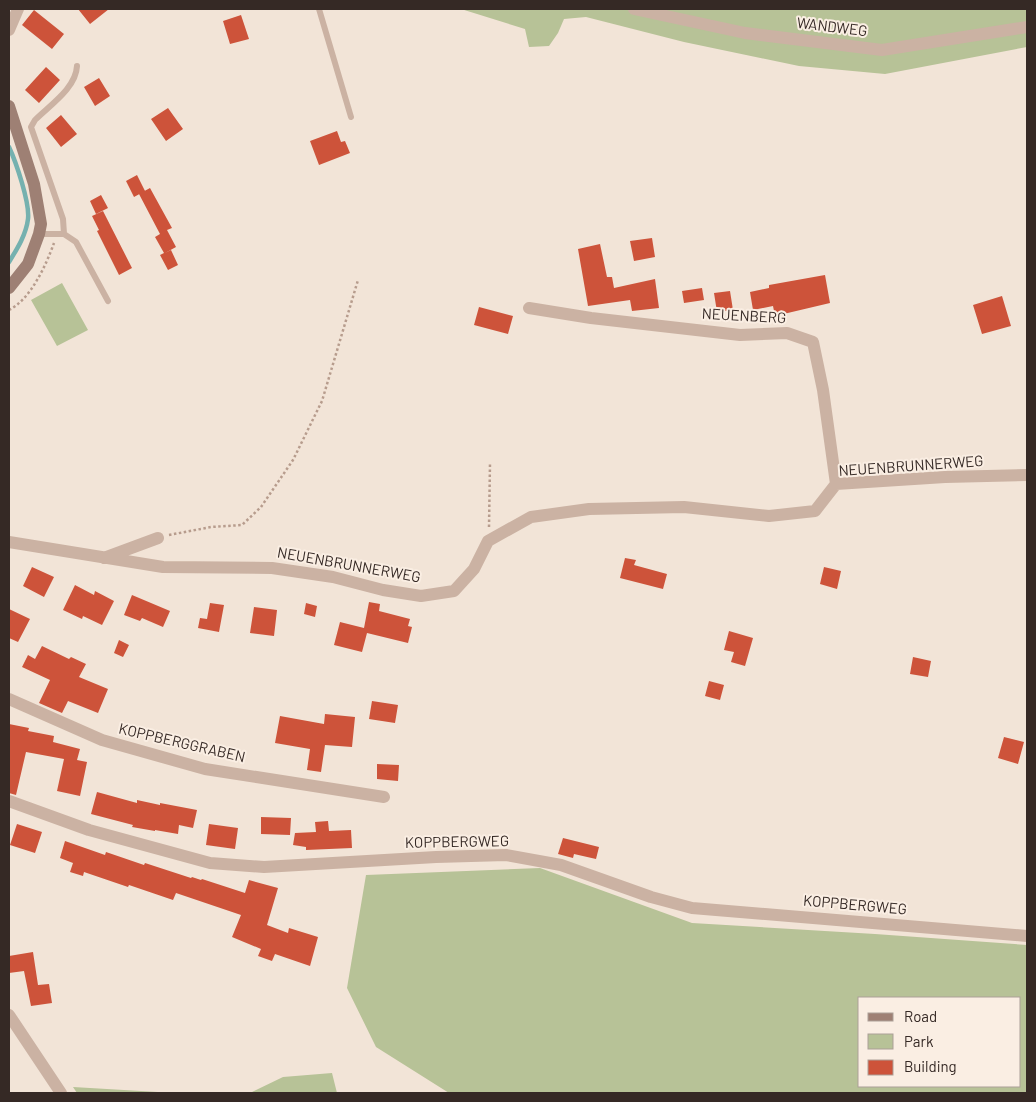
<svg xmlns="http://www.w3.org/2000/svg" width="1036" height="1102" viewBox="0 0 1036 1102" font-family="Barlow,sans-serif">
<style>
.green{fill:#b7c297;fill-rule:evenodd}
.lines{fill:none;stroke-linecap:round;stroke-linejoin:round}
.stream{stroke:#75b1af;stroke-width:4.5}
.building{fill:#cd533a}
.path{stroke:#b79c8d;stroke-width:2.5;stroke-dasharray:2.5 2.5;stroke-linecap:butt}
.lane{stroke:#cbb2a3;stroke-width:6}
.street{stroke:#cbb2a3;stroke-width:12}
.secondary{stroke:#9e8074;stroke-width:12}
.labels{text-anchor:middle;stroke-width:4;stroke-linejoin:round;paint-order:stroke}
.street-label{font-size:15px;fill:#352925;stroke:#faeee3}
</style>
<rect width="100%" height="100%" fill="#f2e4d7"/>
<path class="green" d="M461 9H1027V47L885 74 799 66 684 42 586 17 564 19 558 33 549 46 529 47 525 29Z
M62 283 88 330 57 346 31 300Z
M540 868 692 923 875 934 1027 945V1093H449L376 1047 347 988 366 875ZM860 998H1020V1086H860Z
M332 1073 337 1093H250L283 1077Z
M73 1087 175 1093H77Z"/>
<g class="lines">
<path class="stream" d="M9 147C16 162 30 203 28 219 26 235 17 249 9 262"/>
</g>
<path class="building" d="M78 9H109L90 24Z
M34 10 64 34 52 49 22 25Z
M241 15 249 39 230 44 223 21Z
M46 67 60 80 39 103 25 90Z
M99 78 110 96 95 106 84 87Z
M168 108 183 129 166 141 151 119Z
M61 115 77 134 61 147 46 128Z
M337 131 341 142 345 141 350 153 319 165 310 141Z
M137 175 145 191 134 197 126 181Z
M150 188 172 228 167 230 176 247 165 253 171 250 178 265 168 270 160 255 164 253 155 237 160 234 139 194Z
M101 195 108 208 96 214 90 201Z
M103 211 132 268 119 275 97 231 99 230 92 216Z
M652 238 655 257 634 261 630 241Z
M600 244 607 277H612L614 288 655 279 659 308 632 311 630 300 588 306 578 249Z
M825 275 830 303 775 316 773 306 753 310 750 292 769 288V285Z
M702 288 704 300 684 303 682 291Z
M730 291 733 310 717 312 714 293Z
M1002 296 1011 326 982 334 973 305Z
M479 307 513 316 508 334 474 325Z
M625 558 636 560 634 565 667 574 663 589 620 578Z
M32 567 54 577 44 597 23 586Z
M824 567 841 571 837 589 820 584Z
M75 585 94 595 95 591 114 601 102 625 83 616 82 619 63 610Z
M132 595 170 611 163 627 142 618 140 621 124 615Z
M369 602 380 604 379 611 410 619 408 626 412 627 408 643 367 633 362 652 334 645 340 622 364 628Z
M210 603 224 605 219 632 198 628 200 618 207 619Z
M306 603 317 606 315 617 304 614Z
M254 607 277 610 274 636 250 633Z
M9 609 30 619 18 642 9 638Z
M729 631 753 638 745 666 731 662 734 652 724 650Z
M119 640 129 645 123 657 114 653Z
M42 646 69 659 71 657 86 664 79 677 108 689 98 713 68 701 62 713 39 703 50 680 22 667 28 655 35 659Z
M913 657 931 661 928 677 910 674Z
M709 681 724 685 720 700 705 696Z
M372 701 398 705 395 723 369 719Z
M325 714 355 717 352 747 325 745 321 772 307 770 310 749 275 743 280 716 324 724Z
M9 724 29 728 28 731 54 736 53 742 80 749 77 760 87 762 80 796 57 791 64 759 26 752 16 795 9 793Z
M1004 737 1024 742 1018 764 998 758Z
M377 764 399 765 398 781 377 779Z
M97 792 137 803V800L160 805V803L197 810 193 828 179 825 178 834 155 830V831L132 827 133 825 91 814Z
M261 817 291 818 290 835 261 834Z
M328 821 329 831 351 830 352 848 306 850V847L293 845 295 833 316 832 315 822Z
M17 824 42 832 35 853 10 845Z
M209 824 238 828 235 849 206 845Z
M563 838 599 847 596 859 574 854 573 858 558 854Z
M65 841 105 855 106 852 144 865 145 863 191 878 192 877 201 880 202 879 245 893 249 880 278 888 267 925 288 933 289 928 318 937 310 966 275 954 272 961 258 956 261 949 232 937 241 915 176 893 173 900 129 885 128 887 84 872 83 876 70 872 73 863 60 858Z
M33 952 38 985 49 984 52 1003 31 1006 24 971 9 973V956Z"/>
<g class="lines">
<path class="path" d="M9 310C31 299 46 265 54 243
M489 527 490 463
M169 535 211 527 242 525 261 507 293 460 322 401 358 280"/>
<path class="lane" d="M319 9 351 117
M77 66C76 88 50 105 35 120L31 127 63 219 64 234 76 242 108 301
M39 234H64"/>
<path class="street" d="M634 9 745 33 882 50 1027 27
M9 30 18 9
M529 308 591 318 740 335 787 333 813 342 823 390 836 484
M9 542 163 567 272 568 333 577 383 590 421 596 454 591 474 569 488 541 531 517 589 509 684 507 769 516 815 511 836 484 945 477 1027 475
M104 558 158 538
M9 699 102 740 205 769 384 797
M9 801 89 830 210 863 264 867 436 857 506 855 561 865 651 897 692 908 1027 936
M9 1015 61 1093"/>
<path class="secondary" d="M9 106 34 184 41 224 39 234 28 264 9 288"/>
</g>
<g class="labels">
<g class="street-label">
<text transform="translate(832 27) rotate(7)" y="5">WANDWEG</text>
<text transform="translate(744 316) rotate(3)" y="5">NEUENBERG</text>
<text transform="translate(911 466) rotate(-4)" y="5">NEUENBRUNNERWEG</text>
<text transform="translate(349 565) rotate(10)" y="5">NEUENBRUNNERWEG</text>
<text transform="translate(182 743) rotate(13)" y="5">KOPPBERGGRABEN</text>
<text transform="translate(457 842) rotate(-1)" y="5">KOPPBERGWEG</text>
<text transform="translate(855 905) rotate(5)" y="5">KOPPBERGWEG</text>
</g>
</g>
<rect width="1036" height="1102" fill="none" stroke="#352925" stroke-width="20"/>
<rect x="858" y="997" width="162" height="90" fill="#faeee3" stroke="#ab9f97"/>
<rect x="868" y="1013" width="25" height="8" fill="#9e8074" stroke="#ab9f97"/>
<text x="904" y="1022" font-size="15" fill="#352925">Road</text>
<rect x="868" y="1034" width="25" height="15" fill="#b7c297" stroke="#ab9f97"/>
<text x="904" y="1047" font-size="15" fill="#352925">Park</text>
<rect x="868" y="1060" width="25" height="15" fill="#cd533a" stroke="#ab9f97"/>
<text x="904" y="1072" font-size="15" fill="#352925">Building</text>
</svg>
